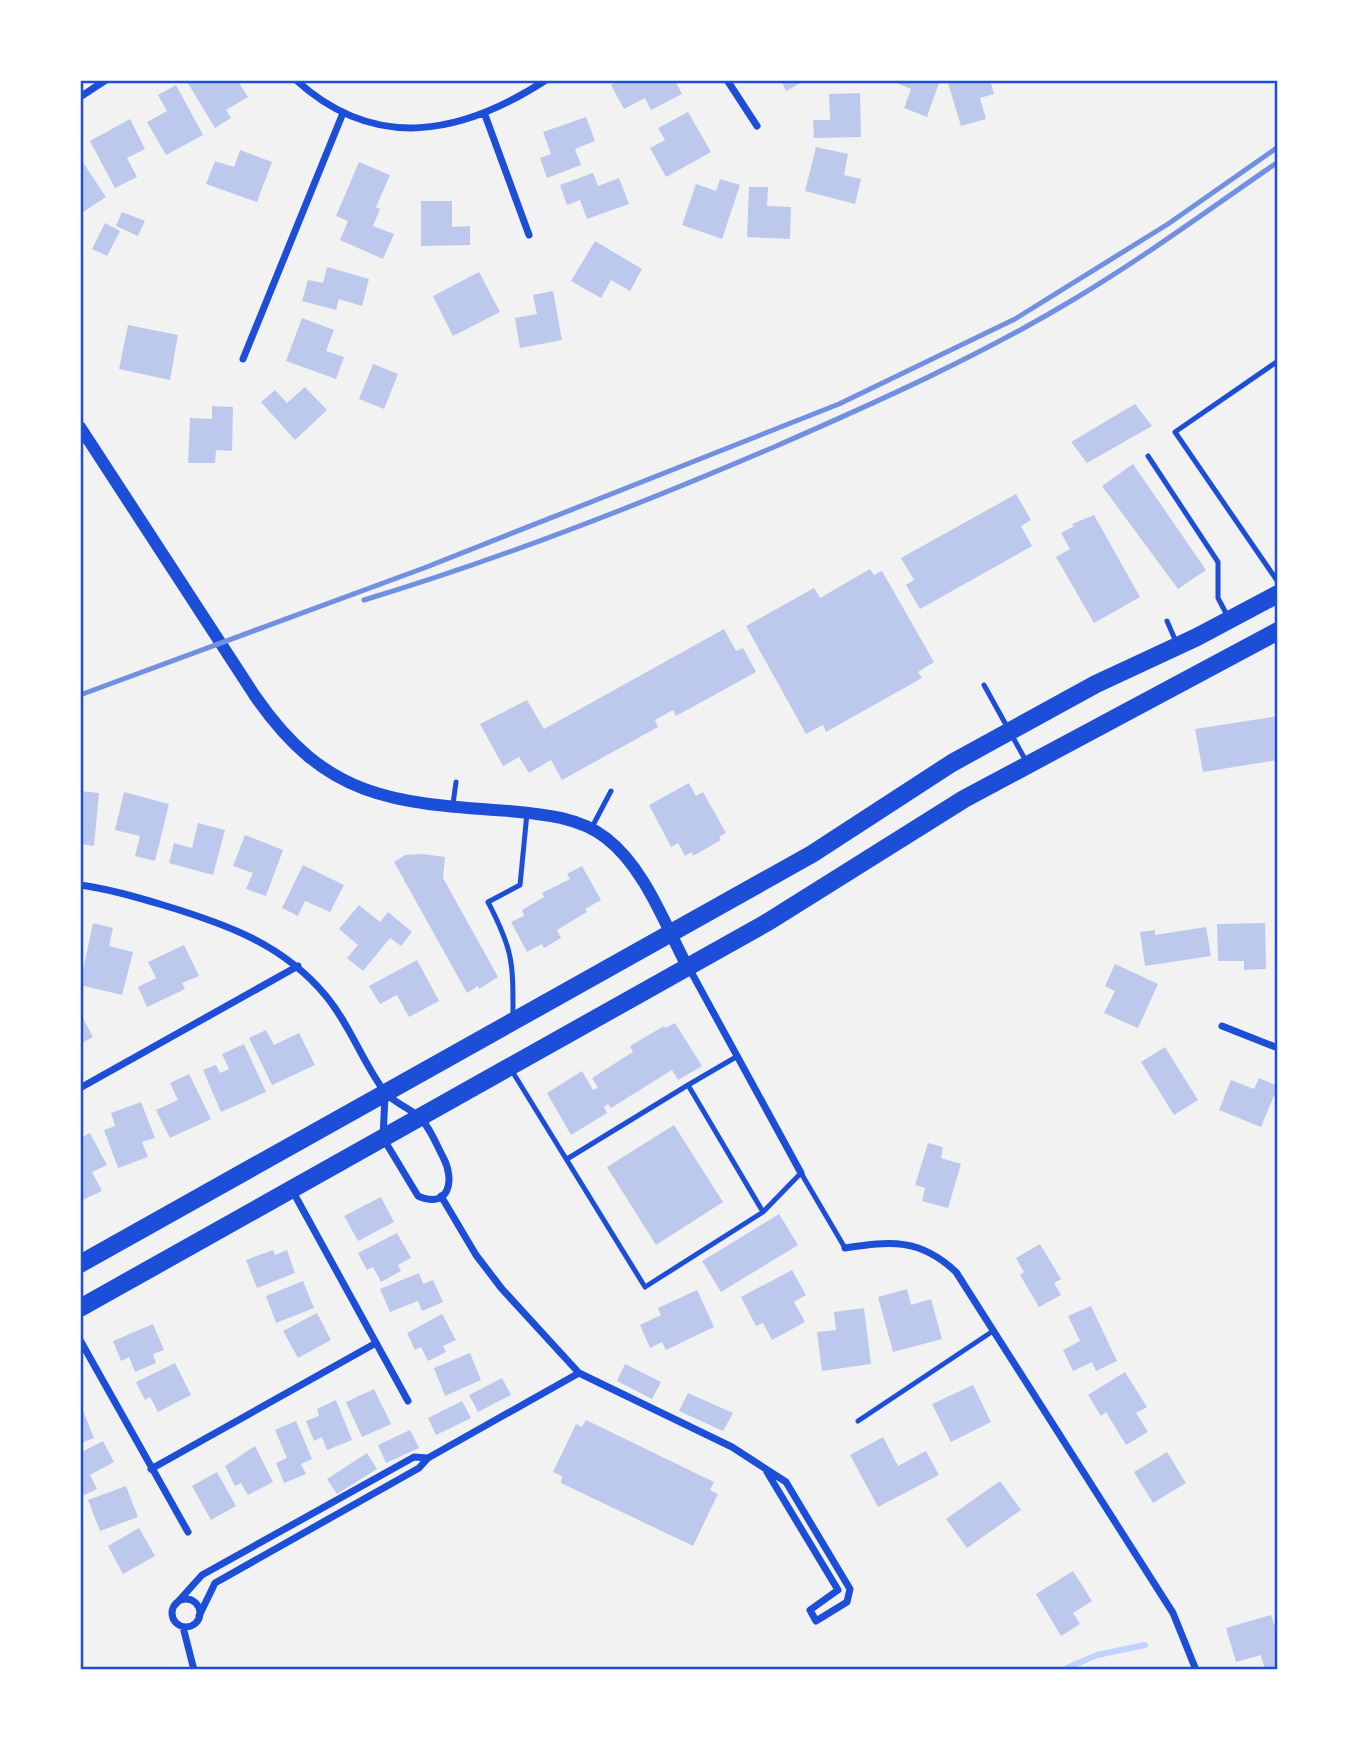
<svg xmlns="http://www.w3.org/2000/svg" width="1358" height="1750" viewBox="0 0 1358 1750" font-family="'PT Sans',sans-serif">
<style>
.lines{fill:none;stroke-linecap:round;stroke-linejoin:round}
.stream{stroke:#bfd3fe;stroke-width:6}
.building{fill:#bdc9ec}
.service{stroke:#1d4ed8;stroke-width:5}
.minor{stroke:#1d4ed8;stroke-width:7}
.tertiary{stroke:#1d4ed8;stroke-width:12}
.primary{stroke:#1d4ed8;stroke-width:18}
.rail{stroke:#7290e2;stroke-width:5}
.neatline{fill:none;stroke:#1d4ed8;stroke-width:2.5}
</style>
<rect width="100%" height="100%" fill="#f2f2f2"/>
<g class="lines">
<path class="stream" d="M1062 1670 1097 1655 1145 1645"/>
</g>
<path class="building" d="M186 80 208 83 237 80 248 97 226 110 231 118 215 128Z
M620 80H675L682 94 651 110 645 98 624 109 611 85Z
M781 80H806L786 91Z
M889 80H940L927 117 904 108 911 89Z
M958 80H990L994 94 980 98 986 119 961 126 948 83Z
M176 85 203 135 166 155 147 122 167 111 158 95Z
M860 93 861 137 814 138 813 120H830L829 94Z
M688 112 711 152 666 177 650 148 665 140 658 128Z
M586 117 595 141 575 149 581 165 547 178 540 158 551 154 543 132Z
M130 119 145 149 127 158 137 177 115 188 90 141Z
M816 147 848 154 844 175 861 179 855 204 805 191Z
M240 150 272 162 257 202 206 184 215 161 234 167Z
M80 158 106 197 83 212 80 208Z
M359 162 390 175 376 207 380 209 373 226 394 234 383 259 340 240 348 221 336 216Z
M593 173 598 186 619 178 629 204 587 219 580 200 567 205 560 185Z
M720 179 740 185 722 239 682 225 696 184 716 191Z
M749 187H768L767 206 791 207 790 239 747 237Z
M421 201H452V227L470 226V245L421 246Z
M122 212 145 221 138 236 116 226Z
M105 223 120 231 107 256 92 249Z
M595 241 642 269 630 291 611 280 601 298 571 281Z
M327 267 369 279 362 306 339 299 336 310 302 301 308 280 323 283Z
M479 272 500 312 453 336 433 296Z
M553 291 562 340 520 348 515 318 537 314 533 295Z
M302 318 334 330 326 351 344 357 336 379 286 361Z
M128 325 178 335 170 380 119 369Z
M373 364 398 374 384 409 359 399Z
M305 387 327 410 295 440 261 402 275 390 287 403Z
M1135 404 1152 426 1087 463 1071 442Z
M212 406 233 407 232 451 216 450 215 463H188L190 418 212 419Z
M1133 464 1206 570 1178 589 1102 486Z
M1016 494 1031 520 1021 526 1032 546 920 609 906 585 914 580 901 558Z
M1094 515 1140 597 1094 623 1056 557 1070 549 1061 533 1074 526 1072 524Z
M870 569 874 575 882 571 934 662 918 672 922 678 826 732 823 725 806 734 746 626 814 588 820 598Z
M724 629 736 651 743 648 756 672 676 716 673 710 655 720 658 727 562 780 551 760 529 773 519 757 503 766 480 724 527 700 544 729Z
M1278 716V760L1203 772 1195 729Z
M689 783 696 796 703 792 726 833 719 837 721 840 693 856 692 852 685 856 678 843 671 847 649 805Z
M80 791 99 793 94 846 80 844Z
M124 792 169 804 155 861 135 856 140 836 115 830Z
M198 823 225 830 213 875 169 863 174 843 192 848Z
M245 835 283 850 266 896 246 889 253 873 233 866Z
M422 854 445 857 443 878 498 977 479 989 478 986 467 993 394 862 405 855Z
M303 865 344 885 330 912 305 901 298 916 282 908Z
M582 866 601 900 585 909 587 912 557 930 561 938 544 948 542 944 527 952 511 922 524 916 522 910 544 897 542 893 570 879 567 874Z
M359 905 380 922 388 912 412 932 401 946 390 938 363 971 347 958 358 945 339 929Z
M93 923 113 928 109 946 133 952 122 995 80 985Z
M1265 923 1266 969 1244 970V961H1218L1217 924Z
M1206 927 1211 956 1145 966 1140 932 1155 930V935Z
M184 945 199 976 182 983 185 989 147 1007 138 987 156 978 148 962Z
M417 960 439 1001 409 1017 397 995 380 1004 369 986Z
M1115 964 1158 984 1138 1028 1104 1013 1115 991 1105 986Z
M83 1018 93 1037 80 1044V1019Z
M675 1023 702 1066 678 1080 672 1070 611 1108 608 1104 604 1107 607 1113 571 1135 547 1093 582 1071 593 1090 598 1088 592 1078 633 1052 630 1046 664 1026 665 1028Z
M266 1030 274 1045 299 1033 315 1065 272 1085 249 1038Z
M244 1044 266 1092 221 1112 203 1070 216 1065 220 1073 229 1069 222 1054Z
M1165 1047 1198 1100 1174 1115 1141 1062Z
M189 1074 211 1119 170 1138 156 1110 178 1100 170 1083Z
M1259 1078 1278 1086 1261 1127 1219 1110 1231 1080 1254 1089Z
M141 1102 155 1138 142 1142 148 1157 118 1168 104 1130 115 1126 111 1113Z
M674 1125 723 1202 656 1245 607 1167Z
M90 1133 107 1165 92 1172 102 1191 80 1201V1138Z
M928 1143 943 1147 941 1158 961 1164 948 1208 922 1201 925 1188 915 1185Z
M381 1197 394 1222 358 1241 344 1216Z
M779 1214 798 1245 721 1292 702 1261Z
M397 1233 411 1258 398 1265 401 1271 381 1282 373 1267 367 1270 358 1253Z
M1040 1244 1061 1279 1054 1283 1061 1295 1039 1307 1020 1275 1024 1272 1016 1258Z
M273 1250 275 1255 287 1250 295 1273 257 1288 246 1260Z
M792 1270 806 1295 794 1302 805 1322 772 1340 763 1323 756 1326 741 1297Z
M419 1273 423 1284 433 1280 443 1302 422 1311 418 1301 390 1312 380 1289Z
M303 1281 314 1308 276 1323 266 1296Z
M907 1289 911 1305 931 1299 942 1339 893 1352 878 1297Z
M697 1290 714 1327 666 1350 662 1342 650 1348 640 1325 661 1315 658 1308Z
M1091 1306 1117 1361 1096 1371 1092 1362 1073 1371 1063 1350 1080 1341 1068 1316Z
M864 1308 871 1364 822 1371 817 1332 836 1330 834 1312Z
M317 1313 331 1340 298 1358 283 1331Z
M442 1314 456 1340 443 1346 446 1352 428 1361 421 1347 415 1350 407 1333Z
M153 1324 164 1350 153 1354 156 1363 135 1372 129 1357 121 1361 113 1341Z
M470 1353 481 1380 445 1396 434 1368Z
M175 1363 191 1395 158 1412 150 1397 145 1400 136 1382Z
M625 1364 661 1382 652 1399 617 1381Z
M1125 1372 1147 1407 1136 1413 1148 1432 1126 1445 1106 1412 1101 1416 1088 1395Z
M502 1378 511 1395 478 1412 469 1395Z
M973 1385 991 1422 951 1442 932 1404Z
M374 1389 391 1424 362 1437 346 1402Z
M688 1393 733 1413 723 1431 679 1411Z
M336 1400 352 1440 327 1450 322 1437 314 1441 306 1421 319 1416 317 1409Z
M462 1401 471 1418 436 1435 428 1418Z
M81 1406 94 1438 81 1443Z
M586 1420 714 1482 710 1490 718 1494 693 1546 561 1483 562 1476 553 1472 576 1424 582 1427Z
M296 1421 312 1459 301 1464 306 1474 284 1483 276 1463 287 1458 275 1430Z
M410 1430 419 1448 386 1463 378 1445Z
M883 1437 898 1466 926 1451 939 1475 878 1507 850 1455Z
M103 1441 114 1462 90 1475 97 1489 80 1497V1453Z
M255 1446 273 1482 248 1495 241 1483 235 1486 225 1466Z
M1167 1452 1186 1483 1153 1503 1134 1472Z
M367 1453 377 1469 337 1494 327 1479Z
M217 1472 236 1506 211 1520 192 1486Z
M1000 1481 1021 1510 967 1548 946 1519Z
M126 1486 138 1517 100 1531 88 1500Z
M139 1528 155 1556 123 1574 108 1546Z
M1073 1571 1092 1601 1073 1613 1080 1624 1061 1636 1036 1594Z
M1271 1615 1278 1636V1670H1265L1261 1655 1236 1662 1226 1628Z"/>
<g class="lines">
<path class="service" d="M1278 361 1175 432 1278 582
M1148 456 1218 562V598L1228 617
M1167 621 1177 644
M984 685 1026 761
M453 804 456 782
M591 829 611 791
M513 1019C513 963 514 952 488 902L520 885 527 813
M512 1071 645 1287 763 1212 801 1173 845 1248
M688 1085 736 1057
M567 1159 688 1085 763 1212
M858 1421 993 1331"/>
<path class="minor" d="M296 80C376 153 463 134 546 80
M727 80 757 126
M80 97 106 80
M485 115 529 235
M243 359 343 113
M80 885C109 889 136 897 163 905 226 924 283 944 326 996 350 1025 362 1061 384 1091 392 1102 408 1107 418 1116 429 1125 436 1144 443 1157 455 1179 450 1210 418 1196L383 1138 385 1095
M689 968 801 1173
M1222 1026 1278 1048
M80 1088 298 966
M292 1190 408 1401
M441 1196 476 1255 502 1289 579 1373 732 1447 786 1482 850 1589 847 1602 816 1621 810 1610 838 1590 767 1472
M845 1248C891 1241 920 1238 956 1272L1173 1613 1196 1670
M80 1340 188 1532
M151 1469 376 1343
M172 1613a14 14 0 1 1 28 0a14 14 0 1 1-28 0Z
M175 1605 202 1575 414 1457 428 1458
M199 1616 215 1583 419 1468 428 1458 579 1373
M183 1627 194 1670"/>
<path class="tertiary" d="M80 427 255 696C326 799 392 803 509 811 542 814 579 817 606 838 645 868 665 925 688 968"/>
<path class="primary" d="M80 1264 812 854 952 763 1096 684 1197 637 1278 594
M80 1308 766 923 964 799 1278 631"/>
<path class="rail" d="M364 600C504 558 639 505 774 447 877 402 980 356 1076 298 1146 256 1211 208 1278 162
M80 695 424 568 839 404 1015 319 1168 224 1278 147"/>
</g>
<rect width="1358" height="1750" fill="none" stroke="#ffffff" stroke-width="164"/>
<rect x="82" y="82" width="1194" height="1586" class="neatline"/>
</svg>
